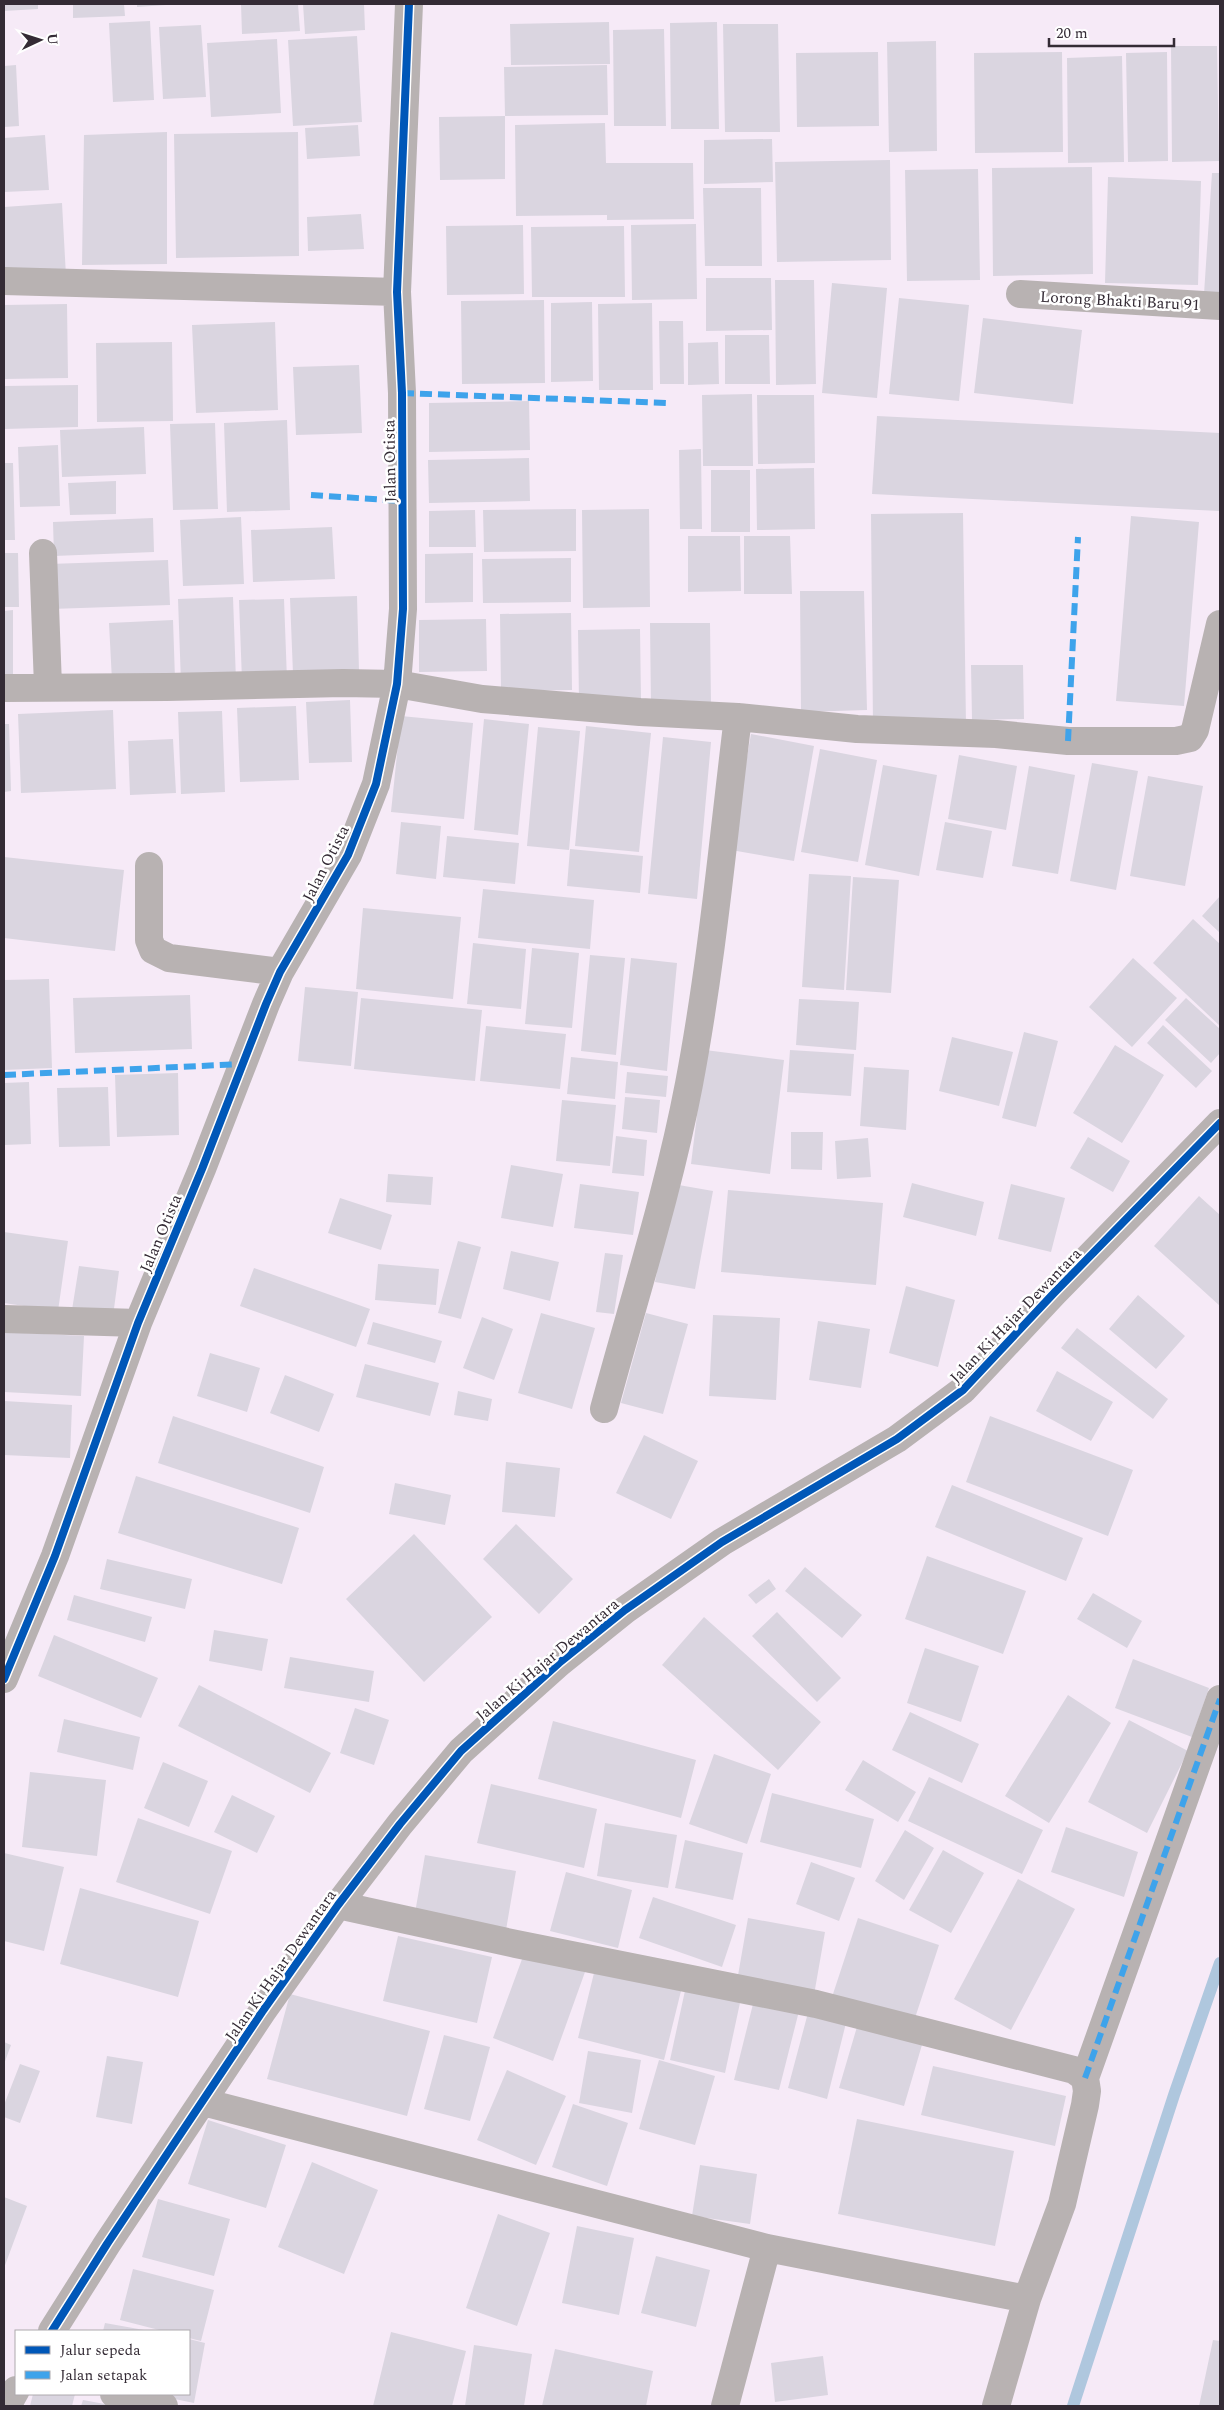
<svg xmlns="http://www.w3.org/2000/svg" width="1224" height="2410" viewBox="0 0 1224 2410" font-family="Spectral,serif">
<style>
.lines{fill:none;stroke-linecap:round;stroke-linejoin:round}
.stream{stroke:#afc7de;stroke-width:12}
.building{fill:#dad5e0}
.minor{stroke:#b8b2b2;stroke-width:28}
.quiet{stroke:#3ea3eb;stroke-width:6;stroke-dasharray:12 6;stroke-linecap:butt}
.cycleway-casing{stroke:#fff;stroke-width:11}
.cycleway{stroke:#0057b8;stroke-width:8}
.labels{text-anchor:middle;stroke-width:5;stroke-linejoin:round;paint-order:stroke}
.street-label{font-size:16px;fill:#342b35;stroke:#fff}
</style>
<rect width="100%" height="100%" fill="#f6eaf7"/>
<g class="lines">
<path class="stream" d="M1073 2406 1174 2095 1220 1963"/>
</g>
<path class="building" d="M4 4H38V9L4 11Z
M73 4H124L125 16 73 18Z
M137 4H166V5L137 7Z
M241 4H298L300 31 242 34Z
M303 4H364L365 30 305 34Z
M150 21 154 100 113 102 109 23Z
M609 22 610 64 511 65 510 24Z
M717 22 719 129H671L670 23Z
M723 24H778L780 132H725Z
M201 25 206 97 163 99 159 27Z
M664 29 666 126H614L613 30Z
M357 36 362 122 293 126 288 40Z
M277 39 281 113 211 117 207 43Z
M936 41 937 151 889 152 887 42Z
M1171 46H1217L1219 161 1172 162Z
M878 52 879 126 797 127 796 53Z
M1062 52 1063 152 975 153 974 53Z
M1167 52 1168 161 1128 162 1126 53Z
M1122 56 1124 162 1068 163 1067 58Z
M16 65 19 126 4 127V66Z
M607 65 608 115 505 116 504 67Z
M505 116V179L440 180 439 117Z
M605 123 606 163H693L694 219 607 220V215L516 216 515 125Z
M358 125 360 156 307 159 305 128Z
M167 132V264L82 265 84 135Z
M298 132 299 256 176 258 174 134Z
M45 135 49 190 4 192V138Z
M772 139 773 182 704 184V140Z
M890 160 891 260 777 262 775 162Z
M1092 167 1093 274 993 276 992 168Z
M978 169 980 280 907 281 905 170Z
M1212 173H1220V295L1204 294Z
M1108 177 1201 181 1198 285 1105 283Z
M703 188H761L762 266H705Z
M62 203 66 276 4 269V207Z
M361 214 364 249 308 251 307 217Z
M696 224 697 299 632 300 631 225Z
M523 225 524 294 447 295 446 226Z
M624 226 625 297H532L531 227Z
M706 278H771L772 330 706 331Z
M775 280H814L816 384 776 385Z
M832 283 887 288 877 398 822 393Z
M899 298 969 305 959 401 889 394Z
M544 300 545 383 462 384 461 301Z
M592 302 593 381 551 382V303Z
M652 303 653 390H599L598 304Z
M67 304 68 378 4 379V305Z
M983 318 1082 330 1073 404 974 393Z
M659 321H683L684 384H660Z
M275 322 278 410 196 413 192 325Z
M725 335H769L770 384H725Z
M172 342 173 421 97 422 96 343Z
M718 342 719 384 688 385V343Z
M359 365 362 433 296 435 293 367Z
M78 385V427L4 429V386Z
M752 394 753 466H703L702 395Z
M757 395H814L815 463 758 464Z
M529 401 530 450 429 452V403Z
M877 416 1220 433 1219 511 872 494Z
M287 420 290 510 227 512 224 423Z
M215 423 218 509 173 510 170 424Z
M144 427 146 474 62 477 60 430Z
M58 445 60 506 20 507 18 447Z
M701 449 702 529H680L679 450Z
M529 458 530 501 429 503 428 460Z
M4 463H13L15 540H4Z
M814 468 815 529 757 530 756 469Z
M711 470H750V532H711Z
M116 481V514L70 515 68 483Z
M576 509V551L484 552 483 510Z
M649 509 650 607 583 608 582 510Z
M475 510 476 547H429V511Z
M963 513 966 726 873 727 871 514Z
M1131 516 1199 522 1184 706 1116 701Z
M241 517 244 584 183 586 180 520Z
M153 518 154 552 54 556 53 522Z
M332 527 335 579 253 582 251 530Z
M688 536H740L741 591 688 592Z
M744 536H790L792 594H744Z
M4 553H18L19 607H4Z
M473 553V602L425 603V554Z
M571 558V602L483 603 482 559Z
M168 560 170 605 51 609 49 564Z
M800 591H864L867 710 801 712Z
M357 596 359 671 293 674 290 598Z
M233 597 236 681 181 683 178 599Z
M284 599 287 680 242 681 239 600Z
M13 610V678H4V611Z
M571 613 572 690 501 691 500 614Z
M486 619 487 671 419 672V620Z
M173 620 175 679 112 681 109 623Z
M650 623H710L711 706 651 707Z
M640 629 641 702 579 703 578 630Z
M971 665H1023L1024 719 972 720Z
M350 700 352 762 309 763 306 702Z
M296 706 299 780 240 782 237 708Z
M113 710 116 789 21 793 18 714Z
M222 711 225 792 181 794 178 712Z
M401 716 473 723 464 819 391 812Z
M484 719 529 724 518 835 474 830Z
M4 724H9L11 791 4 792Z
M586 726 651 733 639 852 575 846Z
M538 727 580 731 569 850 527 846Z
M751 734 814 746 794 861 731 850Z
M663 737 711 742 697 899 648 894Z
M173 739 176 793 130 795 128 741Z
M820 749 877 760 858 862 801 852Z
M959 755 1017 766 1006 830 948 819Z
M1092 763 1138 771 1116 890 1070 881Z
M883 765 937 775 919 876 865 865Z
M1029 766 1075 775 1058 874 1012 866Z
M1148 776 1203 786 1185 886 1130 876Z
M401 822 441 826 436 879 396 874Z
M945 822 992 831 983 878 936 870Z
M447 836 519 843 515 884 443 877Z
M570 849 643 856 640 893 567 886Z
M4 857 124 870 115 951 4 938Z
M809 874 851 876 844 990 802 987Z
M853 877 899 880 891 993 846 990Z
M483 889 594 900 590 949 478 938Z
M1220 896V933L1202 916Z
M363 908 461 917 453 999 356 989Z
M1193 919 1220 944V1026L1153 963Z
M473 943 526 949 521 1009 467 1004Z
M532 948 579 953 572 1028 525 1024Z
M590 955 625 958 616 1055 581 1051Z
M631 958 677 963 667 1071 620 1065Z
M1133 958 1177 998 1132 1047 1089 1007Z
M49 979 52 1068 4 1070V980Z
M305 987 358 992 351 1066 298 1061Z
M190 995 192 1049 75 1053 73 998Z
M361 998 482 1010 475 1081 354 1069Z
M1186 998 1220 1029V1053L1211 1063 1165 1020Z
M799 999 859 1002 856 1050 796 1045Z
M1163 1025 1212 1071 1196 1088 1147 1043Z
M486 1026 566 1034 560 1089 480 1081Z
M1024 1032 1058 1041 1036 1127 1002 1118Z
M952 1037 1013 1052 999 1106 939 1091Z
M1115 1045 1164 1075 1122 1143 1073 1113Z
M705 1050 784 1060 770 1174 691 1164Z
M790 1050 854 1054 851 1096 787 1092Z
M571 1057 618 1062 615 1099 567 1094Z
M864 1067 909 1070 906 1130 860 1126Z
M627 1072 668 1076 666 1097 625 1093Z
M178 1073 179 1135 117 1137 115 1075Z
M29 1082 31 1144 4 1145V1083Z
M108 1087 110 1146 59 1147 57 1088Z
M625 1097 660 1100 657 1133 622 1129Z
M562 1100 616 1105 610 1166 556 1161Z
M791 1132H823L822 1170 791 1169Z
M616 1136 647 1140 644 1176 612 1173Z
M1088 1137 1130 1161 1113 1192 1070 1168Z
M868 1138 871 1177 837 1179 835 1141Z
M511 1165 563 1174 553 1227 501 1218Z
M388 1174 433 1177 431 1205 386 1202Z
M912 1183 984 1202 976 1236 903 1217Z
M580 1184 639 1192 633 1235 574 1228Z
M673 1184 713 1191 695 1289 655 1282Z
M1011 1184 1065 1198 1051 1252 998 1239Z
M728 1190 883 1203 876 1285 721 1272Z
M1199 1196 1220 1215V1306L1154 1246Z
M340 1198 392 1215 381 1250 328 1233Z
M4 1232 68 1241 58 1311 4 1303Z
M458 1241 481 1247 461 1319 438 1313Z
M511 1251 559 1262 550 1301 503 1289Z
M605 1253 623 1255 614 1314 596 1312Z
M378 1264 439 1269 436 1305 375 1300Z
M79 1266 119 1271 113 1316 72 1310Z
M254 1268 370 1309 356 1347 240 1306Z
M906 1286 955 1300 938 1367 889 1353Z
M1138 1295 1185 1336 1156 1369 1109 1329Z
M541 1313 595 1328 572 1409 518 1393Z
M646 1313 688 1324 663 1414 621 1403Z
M713 1315 780 1318 776 1400 709 1396Z
M482 1317 513 1329 494 1380 463 1368Z
M818 1321 870 1329 861 1388 809 1380Z
M373 1322 442 1341 435 1363 367 1344Z
M1077 1328 1168 1399 1153 1419 1061 1348Z
M4 1332 84 1336 81 1396 4 1392Z
M210 1353 260 1368 247 1412 197 1396Z
M365 1364 439 1383 430 1416 356 1397Z
M1057 1371 1113 1402 1091 1441 1036 1411Z
M285 1375 334 1394 319 1432 270 1413Z
M458 1391 492 1399 488 1421 454 1415Z
M4 1401 72 1405 70 1458 4 1455Z
M173 1416 324 1467 310 1513 158 1463Z
M990 1416 1133 1470 1108 1536 966 1482Z
M644 1435 698 1461 671 1519 616 1493Z
M506 1462 560 1468 555 1517 502 1512Z
M136 1476 299 1528 282 1584 118 1533Z
M395 1483 451 1495 445 1525 389 1514Z
M952 1485 1083 1538 1066 1581 935 1527Z
M516 1524 573 1579 539 1614 483 1559Z
M414 1534 492 1617 424 1682 346 1599Z
M927 1556 1026 1591 1003 1654 905 1619Z
M107 1559 192 1579 185 1609 100 1589Z
M805 1567 862 1615 842 1638 785 1591Z
M769 1579 776 1589 756 1604 748 1595Z
M1093 1593 1142 1621 1127 1648 1077 1619Z
M74 1595 152 1617 145 1642 67 1620Z
M777 1612 841 1678 817 1702 752 1636Z
M704 1617 821 1722 778 1770 662 1665Z
M214 1630 268 1639 262 1671 209 1661Z
M54 1635 158 1678 141 1718 38 1676Z
M925 1648 979 1666 961 1722 907 1703Z
M290 1657 374 1671 369 1702 284 1688Z
M1133 1659 1209 1688 1192 1737 1115 1708Z
M199 1685 331 1753 310 1793 178 1726Z
M1068 1695 1111 1723 1049 1823 1005 1796Z
M355 1708 389 1720 374 1765 340 1753Z
M910 1712 979 1744 962 1783 892 1750Z
M64 1719 140 1737 133 1770 57 1752Z
M1129 1720 1188 1751 1147 1833 1088 1802Z
M553 1721 696 1760 681 1818 538 1779Z
M714 1754 771 1774 747 1844 689 1824Z
M863 1760 916 1792 898 1822 845 1790Z
M163 1762 208 1781 189 1827 144 1808Z
M30 1772 106 1780 97 1856 22 1847Z
M929 1777 1043 1830 1022 1874 908 1821Z
M491 1784 597 1809 584 1868 477 1843Z
M772 1793 874 1819 861 1868 760 1842Z
M232 1795 275 1816 257 1853 214 1832Z
M138 1818 232 1851 210 1914 116 1882Z
M605 1823 677 1835 668 1888 597 1876Z
M1066 1827 1138 1852 1124 1897 1051 1872Z
M905 1830 934 1848 904 1900 875 1881Z
M685 1840 743 1853 733 1900 675 1888Z
M943 1850 984 1873 951 1933 909 1910Z
M4 1853 64 1867 44 1951 4 1941Z
M425 1855 516 1871 506 1930 415 1913Z
M811 1862 855 1878 839 1921 796 1904Z
M566 1872 632 1890 618 1948 550 1931Z
M1018 1879 1075 1909 1011 2030 954 1999Z
M80 1888 199 1921 178 1997 60 1964Z
M653 1897 736 1925 722 1967 639 1938Z
M748 1918 825 1932 814 1995 737 1981Z
M858 1918 939 1945 913 2024 832 1997Z
M398 1936 492 1957 477 2023 383 2001Z
M525 1951 585 1972 553 2061 493 2038Z
M595 1969 681 1991 664 2060 578 2038Z
M686 1986 741 1998 725 2073 670 2060Z
M290 1994 430 2031 407 2116 267 2079Z
M754 2000 799 2011 779 2090 734 2080Z
M809 2009 847 2019 827 2099 788 2088Z
M859 2020 924 2038 904 2106 839 2088Z
M444 2035 490 2047 470 2121 424 2109Z
M4 2042 11 2045 4 2064Z
M588 2051 641 2060 632 2113 579 2103Z
M107 2056 143 2062 132 2124 96 2117Z
M659 2060 715 2076 695 2145 639 2129Z
M20 2064 40 2071 20 2123 4 2117V2105Z
M933 2066 1066 2096 1055 2146 921 2115Z
M507 2070 566 2096 536 2165 477 2140Z
M573 2104 628 2123 607 2186 552 2167Z
M857 2119 1014 2151 995 2246 838 2214Z
M208 2120 286 2145 266 2208 188 2184Z
M312 2162 378 2190 344 2274 278 2247Z
M700 2165 757 2174 750 2224 692 2216Z
M4 2197 27 2206 4 2268Z
M158 2199 230 2219 214 2276 142 2257Z
M498 2214 550 2233 517 2326 466 2308Z
M577 2226 634 2238 619 2315 562 2303Z
M656 2256 710 2270 696 2327 641 2313Z
M133 2269 214 2290 201 2341 189 2338V2331H163L120 2320Z
M105 2323 144 2330V2331H103Z
M391 2332 466 2351 452 2406H373Z
M189 2339 205 2343 194 2403 155 2395 189 2394Z
M1213 2340 1220 2341V2406H1199Z
M474 2345 532 2354 524 2406H465Z
M555 2349 653 2371 646 2406H542Z
M823 2356 828 2395 775 2402 771 2363Z
M33 2394H75L72 2406H30Z
M83 2400 110 2405 109 2406H81Z"/>
<g class="lines">
<path class="minor" d="M4 281 397 292
M1020 294 1220 306
M43 553 48 686
M4 688 167 687 343 683 397 684 482 699 640 712 738 717 857 729 996 734 1068 741H1176L1190 738 1195 730 1220 624
M149 866V940L153 950 169 958 280 972
M4 1319 138 1323
M604 1409C633 1301 668 1194 689 1084 712 963 723 839 738 717
M4 1679 55 1556 138 1323 202 1169 266 1004 280 972 348 855 376 784 397 684 403 609 402 393 397 292 409 4
M338 1905 516 1944 816 2004 1074 2070 1085 2078 1087 2091 1085 2105 1062 2204 1027 2299 996 2406
M1085 2078 1220 1699
M203 2102 767 2248 1027 2299
M52 2331 107 2244 262 2012 338 1905 400 1824 461 1751 559 1663 625 1610 722 1542 897 1439 963 1390 1054 1293 1220 1123
M114 2394 164 2406
M7 2406 16 2390
M725 2406 767 2248"/>
<path class="quiet" d="M402 393 668 403
M311 495 403 501
M1068 741 1078 537
M4 1075 243 1064
M1085 2078 1220 1699"/>
<defs>
<path id="cycleway" d="M4 1679 55 1556 138 1323 202 1169 266 1004 280 972 348 855 376 784 397 684 403 609 402 393 397 292 409 4
M52 2331 107 2244 262 2012 338 1905 400 1824 461 1751 559 1663 625 1610 722 1542 897 1439 963 1390 1054 1293 1220 1123"/>
</defs>
<use href="#cycleway" class="cycleway-casing"/>
<use href="#cycleway" class="cycleway"/>
</g>
<g class="labels">
<g class="street-label">
<text transform="translate(1120 300) rotate(3)" y="6">Lorong Bhakti Baru 91</text>
<text transform="translate(389 461) rotate(-91)" y="6">Jalan Otista</text>
<text transform="translate(325 863) rotate(-63)" y="6">Jalan Otista</text>
<text transform="translate(160 1233) rotate(-67)" y="6">Jalan Otista</text>
<text transform="translate(1015 1315) rotate(-46)" y="6">Jalan Ki Hajar Dewantara</text>
<text transform="translate(547 1659) rotate(-40)" y="6">Jalan Ki Hajar Dewantara</text>
<text transform="translate(280 1965) rotate(-55)" y="6">Jalan Ki Hajar Dewantara</text>
</g>
</g>
<rect width="1224" height="2410" fill="none" stroke="#342b35" stroke-width="10"/>
<rect x="15" y="2330" width="175" height="65" fill="#ffffff" stroke="#aeaaae"/>
<rect x="25" y="2346" width="25" height="8" fill="#0057b8" stroke="#aeaaae"/>
<text x="60" y="2355" font-size="15" fill="#342b35">Jalur sepeda</text>
<rect x="25" y="2371" width="25" height="8" fill="#3ea3eb" stroke="#aeaaae"/>
<text x="60" y="2380" font-size="15" fill="#342b35">Jalan setapak</text>
<g transform="translate(40 40) rotate(86)" stroke="#ffffff" stroke-width="4" paint-order="stroke">
<path d="M0-4L9 19L0 12L-9 19Z" fill="#342b35"/>
<text y="-8" font-size="14" font-weight="bold" text-anchor="middle" fill="#342b35">U</text>
</g>
<path d="M1049 38v8h125v-8" fill="none" stroke="#342b35" stroke-width="2.5"/>
<text x="1056" y="38" font-size="15" fill="#342b35" stroke="#ffffff" stroke-width="4" paint-order="stroke">20 m</text>
</svg>
